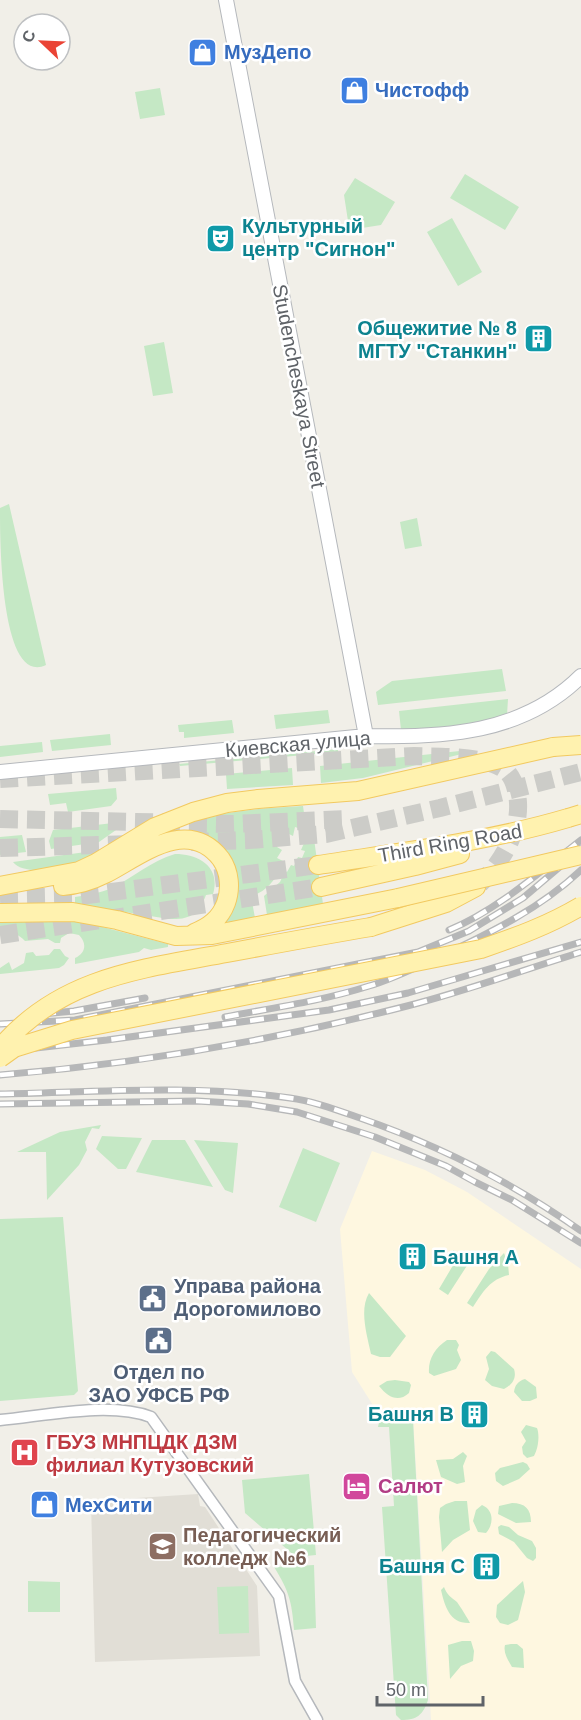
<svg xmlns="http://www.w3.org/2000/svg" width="581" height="1720" viewBox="0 0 581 1720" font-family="Arial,sans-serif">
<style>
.commercial{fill:#fef7e0}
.education{fill:#e1ded6}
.green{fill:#c5e8c5}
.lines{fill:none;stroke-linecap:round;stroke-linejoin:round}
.primary-tunnel{stroke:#ccccc8;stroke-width:18;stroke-dasharray:18 9;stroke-linecap:butt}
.minor-casing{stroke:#b5b8bc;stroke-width:13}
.tertiary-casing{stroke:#b5b8bc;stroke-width:16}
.primary-casing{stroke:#f2c960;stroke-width:20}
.minor{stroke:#fff;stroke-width:10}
.tertiary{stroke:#fff;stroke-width:14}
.primary{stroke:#fff2af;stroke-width:18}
.rail-casing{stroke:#b6b7b8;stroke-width:7}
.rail{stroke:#fff;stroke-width:4.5;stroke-dasharray:14;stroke-linecap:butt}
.primary-bridge-casing{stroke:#f2c960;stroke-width:20;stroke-linecap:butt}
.primary-bridge{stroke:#fff2af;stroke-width:18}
.labels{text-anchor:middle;stroke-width:5;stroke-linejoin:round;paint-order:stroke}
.shop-label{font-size:20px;font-weight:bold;fill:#366cbe;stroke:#fff;text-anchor:start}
.culture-label{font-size:20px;font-weight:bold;fill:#0d838f;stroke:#fff;text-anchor:end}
.street-label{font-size:20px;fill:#5f6368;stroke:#fff}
.service-label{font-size:20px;font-weight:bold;fill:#4e5e75;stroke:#fff;text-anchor:start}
.health-label{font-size:20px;font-weight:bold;fill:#be3a42;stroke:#fff;text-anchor:start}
.hotel-label{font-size:20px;font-weight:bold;fill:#b23c85;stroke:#fff;text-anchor:start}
.education-label{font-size:20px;font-weight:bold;fill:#785e54;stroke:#fff;text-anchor:start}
</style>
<rect width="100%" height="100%" fill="#f1efe8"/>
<path class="commercial" d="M372 1151 425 1170 467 1192 581 1269V1720H431L413 1417 406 1412 376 1410 352 1372 340 1229Z"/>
<path class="education" d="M198 1494 200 1506 205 1507 257 1586 260 1656 95 1662 91 1501Z"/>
<path class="green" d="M160 88 165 115 140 119 135 92Z
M465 174 519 207 505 230 450 198Z
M355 178 395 202 381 225 362 228 348 221 344 195Z
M452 218 482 272 458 286 427 232Z
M164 342 173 393 153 396 144 346Z
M9 504 46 665C0 687 0 539 0 508Z
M417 518 422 546 405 549 400 522Z
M502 669 506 691 378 705 376 692 392 681Z
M508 699 507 715C473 724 437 729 401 730L399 711Z
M328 710 330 723 276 729 274 715Z
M232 720 234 733 184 738V732H179L178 725Z
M110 734 111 745 52 751 50 740Z
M42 742 43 752 0 757V746Z
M338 749V752L180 766 179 764Z
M469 750 470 752 363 778 321 783 320 766Z
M292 768 293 785 227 789 226 774Z
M116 788 117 799 111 806 68 812 66 803 50 805 48 794Z
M303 806 304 813 298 828 295 827 293 836 287 833 285 842 280 840 277 847 282 850 277 858 283 861 278 868 280 869C275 881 264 893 251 896L255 918 224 924C252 889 233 841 191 830V822C228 810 264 808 303 806Z
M311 817 323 904 267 915 264 896 280 882 285 871 287 872 291 865 294 866 298 857 302 858 305 851 301 850 305 841 301 840 305 831 303 830 308 818Z
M113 823 116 830 99 842 51 849 49 841 53 830Z
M22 835 26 852 0 855V837Z
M93 851V854C80 866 26 879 13 862Z
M175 854C199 854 221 867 213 894L206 895C199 914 190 920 169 919L75 904V897C88 895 100 893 112 888 134 877 151 861 175 854Z
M71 920 91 924 168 944V947L151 950 144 948 139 952 75 964V958C86 953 87 943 79 935L69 933 61 938 60 943H55L48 939 25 941C17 933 10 931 0 933V921Z
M54 949H60L65 956 69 958 64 965 59 968 0 974V968L9 962 12 970 24 963 26 953 33 952 36 956 49 955Z
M101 1125 99 1129 92 1128 85 1142 87 1150 79 1165 47 1200 46 1152H17L60 1132Z
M102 1136 142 1138 126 1169H118L96 1149Z
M152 1140H185L213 1187 136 1172Z
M194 1140 238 1143 233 1193 225 1190Z
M303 1148 340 1163 316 1222 279 1207Z
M63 1217 78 1391 74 1395 0 1401V1219Z
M453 1250 470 1261 448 1295 439 1289 452 1267Z
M504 1253 508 1264 509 1275C490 1279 483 1292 473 1307L467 1303 489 1269Z
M369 1293 406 1336 390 1357H380L371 1354C367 1335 359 1310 369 1293Z
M447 1340H456L459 1345 457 1350 461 1360 456 1369 434 1376 429 1373C428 1359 435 1348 447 1340Z
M491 1351 495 1352 514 1369C517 1378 512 1385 504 1389L492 1386 485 1380 489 1369 486 1357Z
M525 1379 536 1387 537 1398 530 1401H522L514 1392C515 1385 518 1381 525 1379Z
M395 1380 409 1382 411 1385 409 1393C398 1403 388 1397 379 1386L387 1381Z
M387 1413H402L413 1420 428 1700C423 1715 417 1720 401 1720L396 1715 382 1507 394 1506 389 1427H378L380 1418Z
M526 1425 537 1428C540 1436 538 1449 534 1456L527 1458 523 1454 522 1447 526 1441 521 1432Z
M463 1452 467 1456 463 1466 465 1482 457 1484 441 1477 436 1460 453 1459Z
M523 1462 527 1464 530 1469 519 1479 503 1486 496 1481 495 1473 500 1468Z
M309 1474 316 1555 296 1557 245 1513 242 1480Z
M455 1501H467L470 1530 453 1540 442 1552 439 1517 440 1508 446 1504Z
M512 1503C525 1503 531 1509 531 1522L516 1523 498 1514 499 1506Z
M482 1505C494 1510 494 1524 486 1533L478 1532 473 1521 476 1510Z
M501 1525 509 1527 518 1535 532 1541 536 1548V1558L533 1561 527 1558 514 1542 499 1534 498 1527Z
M314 1565 316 1628 294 1630C292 1602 289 1591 274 1567Z
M28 1581 60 1582V1612H28Z
M523 1581 525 1592 518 1620 508 1625 500 1623 496 1617 497 1605Z
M248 1586 249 1633 219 1634 217 1587Z
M444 1587C447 1595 451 1597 457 1602 460 1606 468 1619 470 1623 450 1624 445 1607 441 1590Z
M462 1641H471L474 1651 473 1661 461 1666 450 1679 448 1645Z
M511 1644H517L523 1649 524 1668 512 1667C508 1660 503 1653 505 1645Z"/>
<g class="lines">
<path class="primary-tunnel" d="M0 779 414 756C439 757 485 755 505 770 511 775 514 782 516 790 525 824 504 860 480 884
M0 819 233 824 349 819
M191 842 249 840 326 834 440 808 581 772
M0 848 134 844
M0 898 80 896 318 865
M0 935 321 887"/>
<defs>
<path id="minor" d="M0 1420C44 1416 110 1401 151 1417L279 1596 295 1681 317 1720"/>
<path id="tertiary" d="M226 0 366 736
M0 772 366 736C443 738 523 734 581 676"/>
<path id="primary" d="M318 865C402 852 487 842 568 818
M0 886 79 871 96 863 155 827 193 812 227 803 258 799 358 791 553 747
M63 886C78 885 93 880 107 873 141 855 188 816 221 859 230 872 231 889 226 903 220 919 209 927 194 933
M321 887 415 866 460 854
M0 913 73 912 117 920 176 936 212 935 398 898
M371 927 446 903 476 887"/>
</defs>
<use href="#minor" class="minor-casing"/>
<use href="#tertiary" class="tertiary-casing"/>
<use href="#primary" class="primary-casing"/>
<use href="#minor" class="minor"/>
<use href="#tertiary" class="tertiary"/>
<use href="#primary" class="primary"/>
<defs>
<path id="rail" d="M449 930C496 911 541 871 581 840
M42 1014 74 1011 145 998
M225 1017C272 1008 322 1001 369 986 393 979 417 967 441 956 490 933 541 908 581 870
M0 1024 75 1020 418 952 469 931 523 898 581 849
M0 1052 107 1040 329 1010 408 993 581 942
M0 1075C137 1064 275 1040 407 1006 466 991 523 970 581 952
M0 1094C96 1092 194 1084 290 1098 313 1101 337 1110 360 1118 438 1145 513 1183 581 1231
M0 1104 197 1101 248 1104 297 1112 375 1137 446 1166 475 1182 512 1200 581 1243"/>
</defs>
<use href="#rail" class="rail-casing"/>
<use href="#rail" class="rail"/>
<defs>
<path id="primary-bridge" d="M553 747 581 745
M568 818 581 814
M398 898 581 855
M0 1048C60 977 141 969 227 953 275 944 323 935 371 927
M0 1058 14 1048 72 1030 481 949C516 937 549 925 581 906"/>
</defs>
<use href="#primary-bridge" class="primary-bridge-casing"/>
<use href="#primary-bridge" class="primary-bridge"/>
</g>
<defs>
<symbol id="shop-square" viewBox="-11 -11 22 22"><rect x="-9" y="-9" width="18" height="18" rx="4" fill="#3f7fe0" stroke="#fff"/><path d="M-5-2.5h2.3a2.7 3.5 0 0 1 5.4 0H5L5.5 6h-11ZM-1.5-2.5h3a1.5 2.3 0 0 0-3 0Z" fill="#fff"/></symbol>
<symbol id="theatre-square" viewBox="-11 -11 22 22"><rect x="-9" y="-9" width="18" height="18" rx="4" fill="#0f9aa8" stroke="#fff"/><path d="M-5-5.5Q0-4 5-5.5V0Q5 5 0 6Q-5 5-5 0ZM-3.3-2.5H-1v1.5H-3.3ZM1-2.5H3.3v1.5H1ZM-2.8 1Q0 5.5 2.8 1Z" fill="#fff"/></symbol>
<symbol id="building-square" viewBox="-11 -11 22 22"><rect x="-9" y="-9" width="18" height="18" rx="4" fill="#0f9aa8" stroke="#fff"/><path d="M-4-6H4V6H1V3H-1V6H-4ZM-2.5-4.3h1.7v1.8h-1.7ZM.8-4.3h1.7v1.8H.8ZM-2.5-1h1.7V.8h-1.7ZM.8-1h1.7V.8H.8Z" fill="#fff"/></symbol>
<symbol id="civic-square" viewBox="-11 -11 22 22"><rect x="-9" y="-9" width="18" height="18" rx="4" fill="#5c6f8a" stroke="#fff"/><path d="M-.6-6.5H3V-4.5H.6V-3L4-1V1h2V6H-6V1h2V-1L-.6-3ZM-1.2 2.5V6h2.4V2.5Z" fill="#fff"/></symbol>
<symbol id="hospital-square" viewBox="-11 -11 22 22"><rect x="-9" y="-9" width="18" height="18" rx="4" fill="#e0444e" stroke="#fff"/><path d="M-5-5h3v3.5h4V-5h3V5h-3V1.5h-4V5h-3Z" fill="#fff"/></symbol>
<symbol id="hotel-square" viewBox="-11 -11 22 22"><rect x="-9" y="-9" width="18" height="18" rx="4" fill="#d1479c" stroke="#fff"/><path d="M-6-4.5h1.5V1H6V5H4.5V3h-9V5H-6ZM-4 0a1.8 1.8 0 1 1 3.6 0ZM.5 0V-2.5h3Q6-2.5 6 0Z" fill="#fff"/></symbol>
<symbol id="university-square" viewBox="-11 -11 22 22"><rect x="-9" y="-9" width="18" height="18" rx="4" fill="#8d6e63" stroke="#fff"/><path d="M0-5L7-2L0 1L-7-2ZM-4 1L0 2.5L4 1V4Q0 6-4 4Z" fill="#fff"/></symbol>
</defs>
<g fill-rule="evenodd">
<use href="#shop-square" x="186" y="36" width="33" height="33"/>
<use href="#shop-square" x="338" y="74" width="33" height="33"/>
<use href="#theatre-square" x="204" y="222" width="33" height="33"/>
<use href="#building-square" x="522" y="322" width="33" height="33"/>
<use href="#building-square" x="396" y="1240" width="33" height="33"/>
<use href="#civic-square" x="136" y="1282" width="33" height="33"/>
<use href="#civic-square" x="142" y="1324" width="33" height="33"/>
<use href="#building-square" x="458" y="1398" width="33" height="33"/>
<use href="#hospital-square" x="8" y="1436" width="33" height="33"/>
<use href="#hotel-square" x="340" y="1470" width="33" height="33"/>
<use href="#shop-square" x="28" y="1488" width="33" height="33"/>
<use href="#university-square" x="146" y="1530" width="33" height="33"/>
<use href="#building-square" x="470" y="1550" width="33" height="33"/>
</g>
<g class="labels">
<g class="shop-label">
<text x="224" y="59">МузДепо</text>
<text x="375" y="97">Чистофф</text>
<text x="65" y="1512">МехСити</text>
</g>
<g class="culture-label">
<text x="242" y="233" text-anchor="start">Культурный<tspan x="242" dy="23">центр "Сигнон"</tspan></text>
<text x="517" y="335">Общежитие № 8<tspan x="517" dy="23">МГТУ "Станкин"</tspan></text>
<text x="433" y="1264" text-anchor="start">Башня А</text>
<text x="454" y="1421">Башня B</text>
<text x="465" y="1573">Башня C</text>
</g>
<g class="street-label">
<text transform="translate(299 386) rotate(79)" y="7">Studencheskaya Street</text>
<text transform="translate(298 744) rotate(-5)" y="7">Киевская улица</text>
<text transform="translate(450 843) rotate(-10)" y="7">Third Ring Road</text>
</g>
<g class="service-label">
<text x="174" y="1293">Управа района<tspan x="174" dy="23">Дорогомилово</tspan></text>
<text x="159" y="1379" text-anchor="middle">Отдел по<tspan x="159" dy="23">ЗАО УФСБ РФ</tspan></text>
</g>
<g class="health-label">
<text x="46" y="1449">ГБУЗ МНПЦДК ДЗМ<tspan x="46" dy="23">филиал Кутузовский</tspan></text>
</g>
<g class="hotel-label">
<text x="378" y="1493">Салют</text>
</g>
<g class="education-label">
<text x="183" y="1542">Педагогический<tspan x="183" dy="23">колледж №6</tspan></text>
</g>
</g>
<g transform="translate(42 42) rotate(293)"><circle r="28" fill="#ffffff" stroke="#bfc1c3" stroke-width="1.5"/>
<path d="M0-4.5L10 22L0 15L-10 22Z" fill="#ea4335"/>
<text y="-9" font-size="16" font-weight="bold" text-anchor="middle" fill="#5f6368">С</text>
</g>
<path d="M377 1696v9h106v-9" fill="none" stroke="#5f6368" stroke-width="3"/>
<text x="386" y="1696" font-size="18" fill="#5f6368" stroke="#ffffff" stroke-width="4.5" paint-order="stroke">50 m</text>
</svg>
